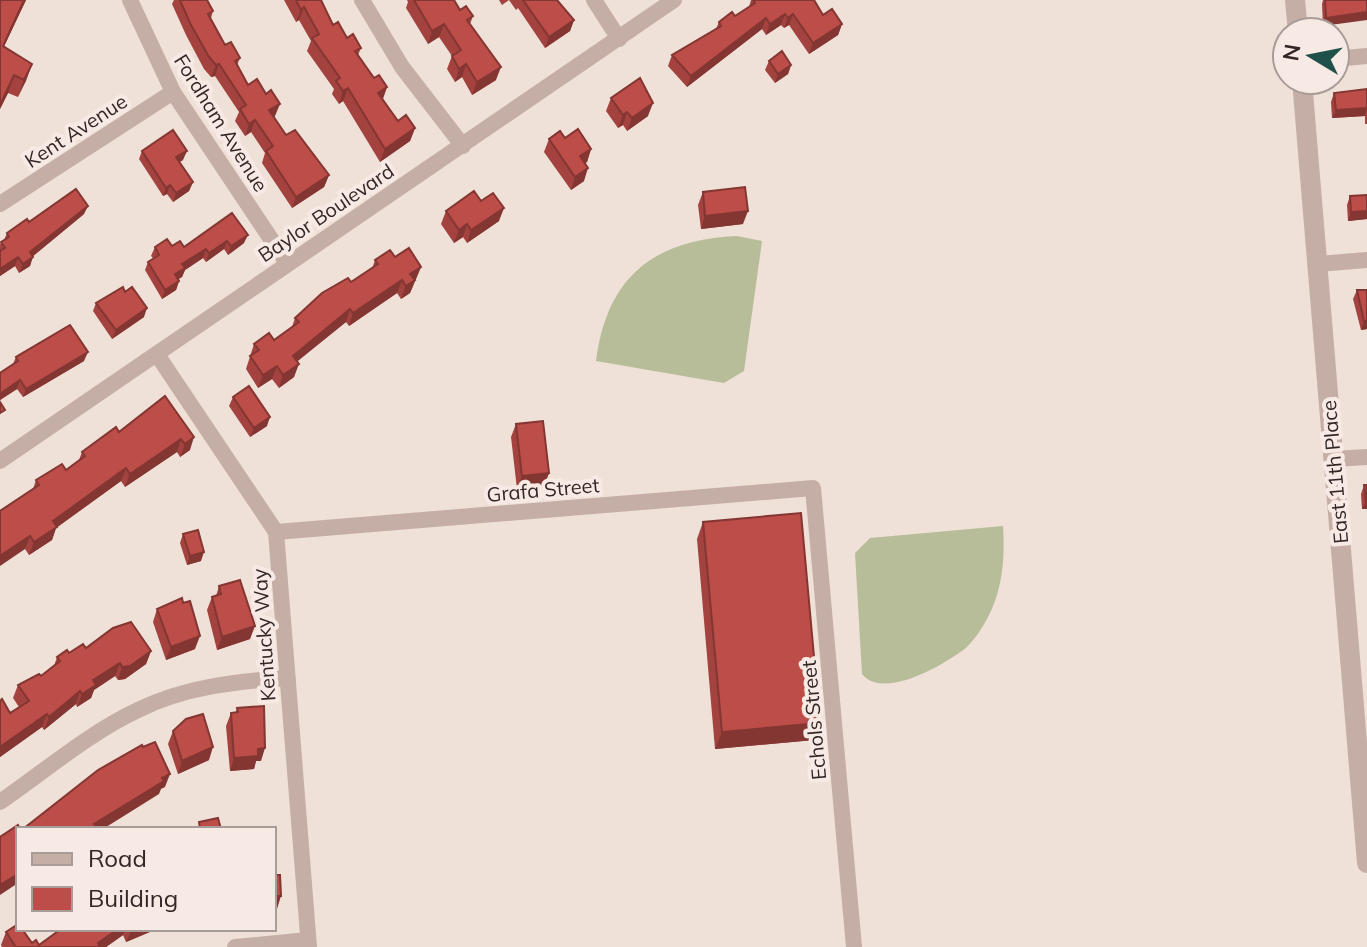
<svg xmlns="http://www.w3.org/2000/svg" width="1367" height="947" viewBox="0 0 1367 947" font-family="Mulish,sans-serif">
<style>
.grass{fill:#b7bc99}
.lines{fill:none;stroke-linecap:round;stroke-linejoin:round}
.minor{stroke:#c5aea5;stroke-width:16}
.tertiary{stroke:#c5aea5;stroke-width:20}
.wall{fill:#a3423e}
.shaded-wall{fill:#843632}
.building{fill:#bd4d48;stroke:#843632;stroke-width:2}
.labels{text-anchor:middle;stroke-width:8;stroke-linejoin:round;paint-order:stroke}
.street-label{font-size:20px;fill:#322726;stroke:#f7eae4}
</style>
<rect width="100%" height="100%" fill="#efe0d8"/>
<path class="grass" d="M737 236 762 241 744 371 724 383 596 361C607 277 653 240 737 236Z
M1003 526C1005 557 1003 588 988 617 983 627 975 639 967 647 946 664 883 701 862 674L855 553 870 538Z"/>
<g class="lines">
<path class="minor" d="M130 0 173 92 287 263
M362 0 402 67 463 146
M594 0 619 39
M1335 59 1367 56
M0 204 173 92
M1318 264 1367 260
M158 356 276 532 309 947
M1334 459 1367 457
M0 461 674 0
M276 532 813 488 854 947
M0 802C45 771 89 733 138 710 184 687 237 681 288 678
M235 947 308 940"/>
<path class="tertiary" d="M1295 0 1298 32
M1302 80 1367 863"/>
</g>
<path class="wall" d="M0 0H26L4 46 32 64 18 97 8 93 0 109Z
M174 0H207L213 11 211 18 225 45 240 58 237 65 248 85 275 116 274 117 286 135 329 175 324 187 292 208 262 163 265 153 251 132 245 136 235 121 239 112 215 76 211 77 204 69 186 35 172 4Z
M284 0H321L333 25 347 38 361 48 358 55 374 78 387 87 383 99 398 121 415 128 410 141 380 162 343 101 339 104 332 94 334 89 307 51 311 41 299 20 296 22Z
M407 0H454L460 10 473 16 470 24 496 80 472 95 462 77 455 82 447 69 452 56 439 37 428 44 406 8 408 2Z
M499 0H557L574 20 570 31 545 48 518 8 516 10 509 0 502 5Z
M751 0H814L823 15 842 24 838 35 809 54 789 25 784 28 781 25 766 35 762 29 687 87 668 66 672 55 716 29 719 22 735 16 749 7Z
M1323 0H1367L1323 26 1322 4Z
M769 61 791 65 788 74 775 83 765 70Z
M1367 89V124H1365V116L1332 118 1331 102 1334 93Z
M611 98 648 116 627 131 623 125 618 128 606 111Z
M565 138 591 149 587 162 585 163 584 181 571 190 544 152 549 139Z
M142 151 183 160 179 162 193 182 189 191 173 202 167 194 163 196 139 159Z
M703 192 743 224 701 229 698 205Z
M1367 195V219L1348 221 1347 205 1350 196Z
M481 201 499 221 467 243 463 237 454 243 441 224 446 211Z
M232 213 244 243 228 255 224 249 206 262 203 258 185 270 182 277 178 279 179 281 176 290 162 299 145 270 148 262 153 258 151 256 155 247H184Z
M84 214 32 257 30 266 19 273 15 266 0 276V244L4 240 7 233 29 222Z
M395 257 421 267 410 293 401 299 397 293 349 326 346 322 297 361 294 377 279 388 272 379 258 388 246 369 254 344 274 340 292 327 295 318 372 269 375 260Z
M1357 290H1367V329L1361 330 1353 299Z
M96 303 144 317 112 339 93 311Z
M16 357 84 361 23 397 17 389 0 400V373L13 364Z
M165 396 190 450 180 457 177 452 125 487 121 481 56 528 52 540 29 555 25 549 33 489 36 480 66 470 79 460 82 452 119 432Z
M233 397 267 426 250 437 229 406Z
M516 424 549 473 544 486 517 489 511 437Z
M1364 485H1367V509H1362L1361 494Z
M703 522 814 740 715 749 697 539Z
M183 534 201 561 187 565 180 543Z
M219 586 250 639 217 650 207 610 212 597 216 596Z
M157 609 195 649 166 660 153 622Z
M86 648 151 651 146 664 125 679 118 680 115 676 94 690 91 698 77 707 76 704 44 730 42 727 0 757V701L10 713 19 707 13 698 18 685 41 676 54 666 57 657Z
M237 708 261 761H256L254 769 230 771 226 726 231 713 236 712Z
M173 731 209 760 178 774 168 744Z
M61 929H157L126 942 123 935 106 947H2L1 945 6 932 39 945Z"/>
<path class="shaded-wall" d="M24 0H26L0 55V53Z
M304 7 299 20 296 22 301 10Z
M1367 12V20L1323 26 1326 18Z
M785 14 781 25 766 35 770 24Z
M793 14 789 25 784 28 788 18Z
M766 18 762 29 687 87 691 76Z
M574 20 570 31 545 48 549 37Z
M444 24 439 37 428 44 432 31Z
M842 24 838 35 809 54 813 43Z
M32 64 26 81 18 97 24 80Z
M219 64 215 76 211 77 216 65Z
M466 64 462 77 455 82 459 69Z
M791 65 788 74 775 83 778 74Z
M501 67 496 80 472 95 477 82Z
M14 75 8 93 0 109V105Z
M387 87 382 100 378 93Z
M348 88 343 101 339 104 343 91Z
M653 103 648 116 627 131 632 118Z
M280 104 275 116 265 122 269 110Z
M1367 108 1365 116 1332 118 1336 110Z
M627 112 623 125 618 128 623 115Z
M255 120 251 132 245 136 249 124Z
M415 128 410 141 380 162 385 149Z
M591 149 587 162 575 169 580 156Z
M187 151 183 160 173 166 176 157Z
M588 168 584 181 571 190 575 177Z
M329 175 324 187 292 208 296 197Z
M193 182 189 191 173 202 176 193Z
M170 185 167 194 163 196 166 188Z
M88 206 84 214 27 261 30 252Z
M504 208 499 221 467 243 471 230Z
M748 211 743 224 701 229 705 216Z
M1367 211V219L1348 221 1351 212Z
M467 224 463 237 454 243 459 230Z
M248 235 244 243 228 255 231 246Z
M227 241 224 249 206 262 209 253Z
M206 249 203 258 185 270 182 277 172 283 175 274 182 264Z
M18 257 15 266 0 276V269Z
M33 257 30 266 19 273 23 264Z
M421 267 410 293 401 299 410 274Z
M402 280 397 293 349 326 353 313Z
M179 281 176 290 162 299 165 290Z
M147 308 144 317 112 339 116 330Z
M350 309 346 322 288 369 293 356Z
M1364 321H1367V329L1361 330Z
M88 352 84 361 23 397 26 389Z
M299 364 294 377 279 388 283 375Z
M277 366 272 379 258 388 263 375Z
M20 380 17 389 0 400V394Z
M270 417 267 426 250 437 254 428Z
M194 437 190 450 180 457 185 444Z
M181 439 177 452 125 487 130 474Z
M126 468 121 481 56 528 52 540 29 555 34 542 53 521Z
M549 473 544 486 517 489 522 476Z
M1366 501H1367V509H1362Z
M30 536 25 549 0 566V556Z
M204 552 201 561 187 565 190 556Z
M255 626 250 639 217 650 222 637Z
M200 636 195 649 166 660 171 647Z
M151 651 146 664 125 679 118 680 122 667Z
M120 663 115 676 94 690 91 698 77 707 82 694 93 680Z
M80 691 76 704 44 730 49 717Z
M47 714 42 727 0 757V747Z
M820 723 814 740 715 749 722 732Z
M213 747 209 760 178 774 182 761Z
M265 748 261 761H256L254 769 230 771 234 758 258 749Z
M170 774 165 787 161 789 159 794 103 829H93L94 824 162 778Z
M18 874V883L0 895V885Z
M274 896H281L277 909H274Z
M118 929H125L123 935 106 947H96L98 943Z
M132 929H157L126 942Z"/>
<path class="building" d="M0 0H24L3 46 32 64 24 80 14 75 0 105Z
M180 0H207L213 11 208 14 225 45 231 42 240 58 235 61 248 85 257 79 266 94 271 90 280 104 269 110 286 135 295 130 329 175 296 197 266 151 273 146 255 120 249 124 240 109 246 105 219 64 216 65 209 57 190 23Z
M296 0H321L333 25 338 22 347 38 353 34 361 48 355 51 374 78 379 75 387 87 378 93 398 121 406 115 415 128 385 149 348 88 343 91 336 81 340 78 312 38 319 34 304 7 301 10Z
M414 0H454L460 10 466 6 473 16 467 20 501 67 477 82 466 64 459 69 452 56 461 50 444 24 432 31Z
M523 0H557L574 20 549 37Z
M753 0H814L823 15 832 9 842 24 813 43 793 14 788 18 785 14 770 24 766 18 691 76 672 55 721 26 719 22 732 12 735 16 755 3Z
M1325 0H1367V12L1326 18Z
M782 51 791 65 778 74 769 61Z
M640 78 653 103 632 118 627 112 623 115 611 98Z
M1367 89V108L1336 110 1334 93Z
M578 129 591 149 580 156 588 168 575 177 549 139 560 131 565 138Z
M173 130 187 151 176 157 193 182 176 193 170 185 166 188 142 151Z
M745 187 748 211 705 216 703 192Z
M76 189 88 206 30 252 33 257 23 264 18 257 0 269V251L5 248 1 242 9 237 7 233 27 219 29 222Z
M474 191 481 201 493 193 504 208 471 230 467 224 459 230 446 211Z
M1367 195V211L1351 212 1350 196Z
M232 213 248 235 231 246 227 241 209 253 206 249 182 264 185 268 175 274 179 281 165 290 148 262 159 255 155 247 167 239 172 246 180 241 184 247Z
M409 248 421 267 410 274 415 280 406 286 402 280 353 313 350 309 293 356 299 364 283 375 277 366 263 375 250 356 259 350 254 344 269 333 274 340 299 322 295 318 322 293 348 278 351 282 378 264 375 260 390 250 395 257Z
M123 287 125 292 132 287 147 308 116 330 96 303Z
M1357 290H1367V321H1364Z
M70 325 88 352 26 389 20 380 0 394V373L18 361 16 357Z
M249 386 270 417 254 428 233 397Z
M165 396 194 437 185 444 181 439 130 474 126 468 53 521 57 527 34 542 30 536 0 556V511L39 485 36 480 62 464 66 470 85 456 82 452 116 427 119 432Z
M0 402 5 410 0 413Z
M543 421 549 473 522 476 516 424Z
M1364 485H1367V501H1366Z
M801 513 820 723 722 732 703 522Z
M198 530 204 552 190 556 183 534Z
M240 580 255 626 222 637 212 597 221 594 219 586Z
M182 598 183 603 190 601 200 636 171 647 157 609Z
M131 622 151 651 130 666 122 667 120 663 93 680 96 685 82 694 80 691 49 717 47 714 0 747V701L2 699 10 713 29 701 18 685 39 674 41 676 60 661 57 657 67 650 69 653 83 644 86 648 113 628Z
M264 706 265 748 258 749V756L234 758 231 713 238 712 237 708Z
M203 714 213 747 182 761 173 731 186 719Z
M155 742 170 774 162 778 164 781 94 824 98 829H23L98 770 142 745 143 747Z
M218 818 221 829H200L199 822Z
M18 825 20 829H18V874L0 885V837Z
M274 875H280L281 896H274Z
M18 924V929H22L32 943 36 940 39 945 61 929H118L98 943 100 947H16L6 932Z"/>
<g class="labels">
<g class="street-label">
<text transform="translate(221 123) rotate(58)" y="7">Fordham Avenue</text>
<text transform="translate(76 131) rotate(-33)" y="7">Kent Avenue</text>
<text transform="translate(326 213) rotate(-34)" y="7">Baylor Boulevard</text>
<text transform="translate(1335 472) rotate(-95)" y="7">East 11th Place</text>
<text transform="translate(543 490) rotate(-5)" y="7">Grafa Street</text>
<text transform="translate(264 635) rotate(-94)" y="7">Kentucky Way</text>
<text transform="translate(814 720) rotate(-95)" y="7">Echols Street</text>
</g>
</g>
<rect x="16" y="827" width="260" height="104" fill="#f7eae4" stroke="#a89c98" stroke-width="2"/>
<rect x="32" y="853" width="40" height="12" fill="#c5aea5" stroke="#a89c98" stroke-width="2"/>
<text x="88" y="867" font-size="24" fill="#322726">Road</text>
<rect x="32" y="887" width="40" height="24" fill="#bd4d48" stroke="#a89c98" stroke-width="2"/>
<text x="88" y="907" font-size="24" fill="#322726">Building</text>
<g transform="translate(1311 56) rotate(280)"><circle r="38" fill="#f7eae4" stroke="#a89c98" stroke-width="2"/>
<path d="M0-6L14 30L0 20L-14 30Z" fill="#1f504a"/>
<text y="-12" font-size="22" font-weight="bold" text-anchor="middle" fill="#322726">N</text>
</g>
</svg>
